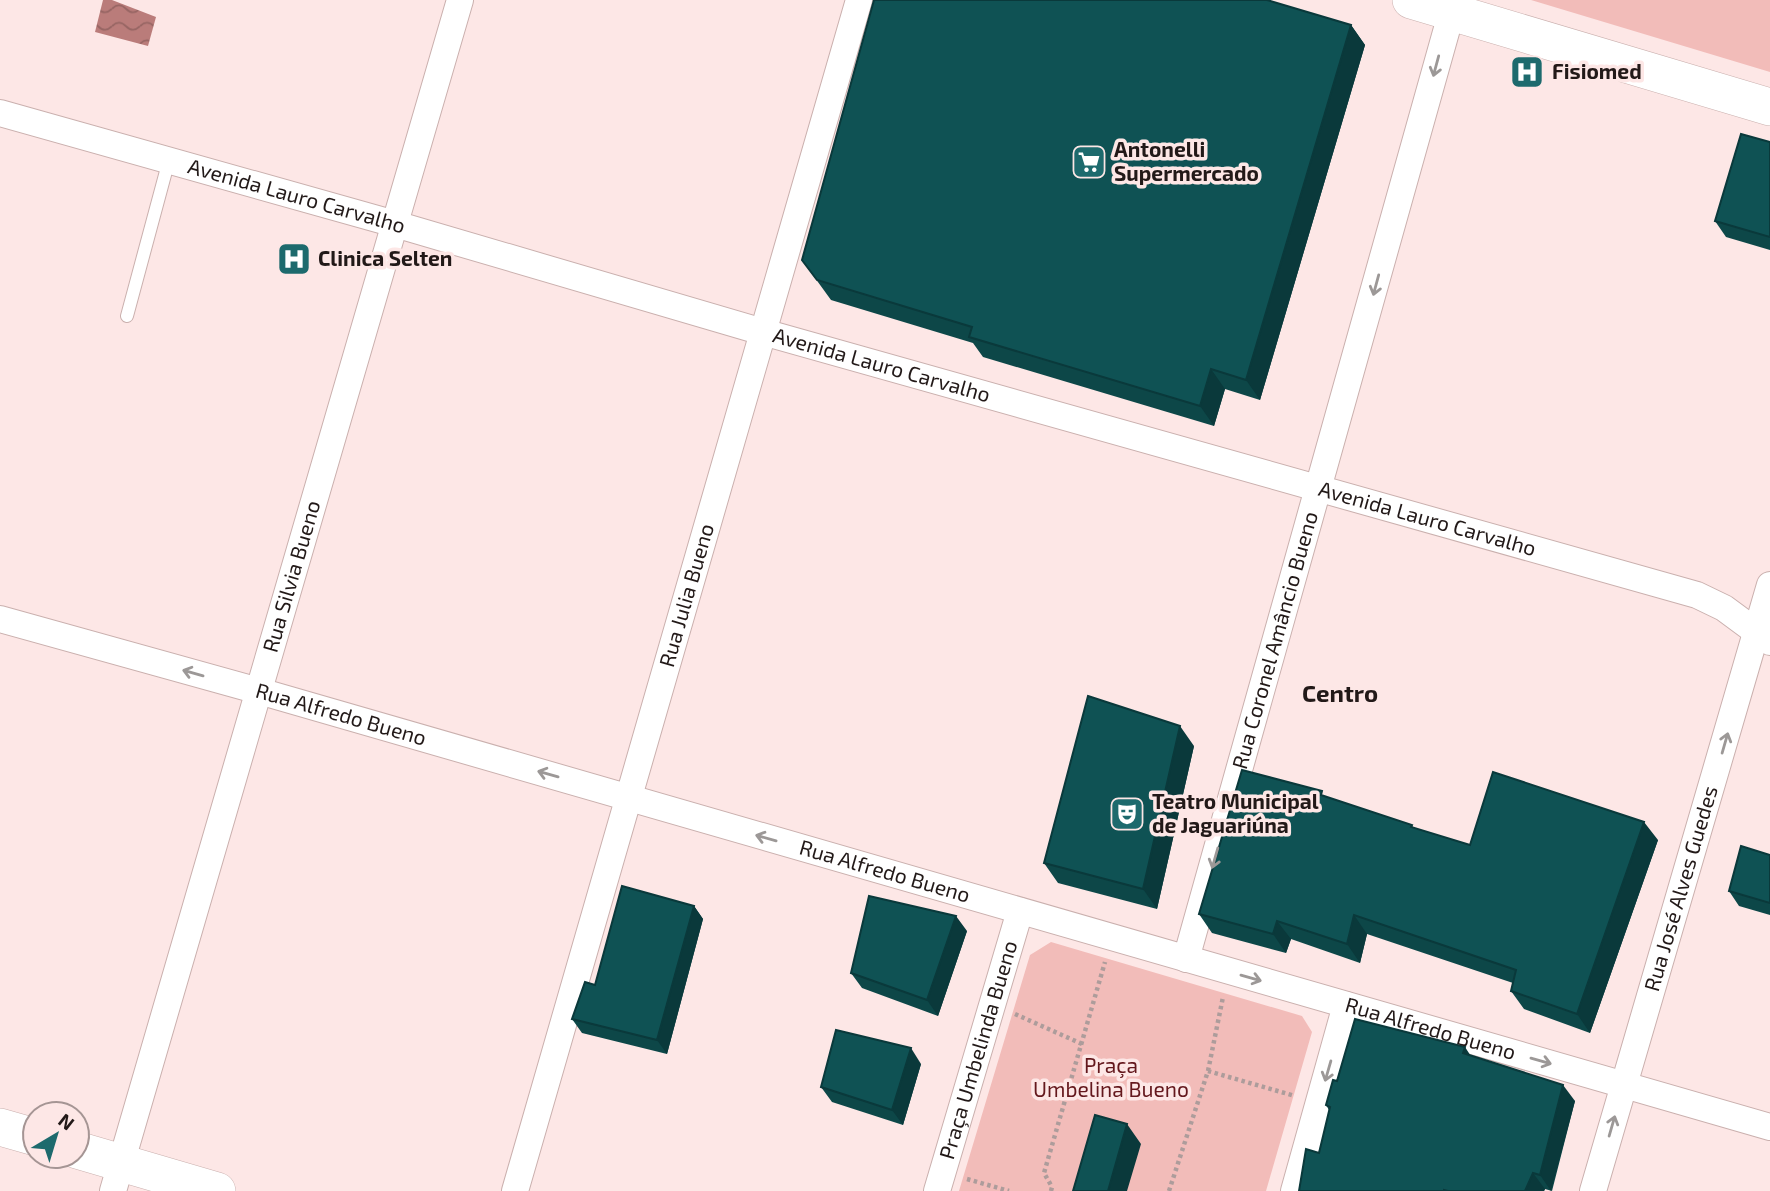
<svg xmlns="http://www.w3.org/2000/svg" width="1770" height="1191" viewBox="0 0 1770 1191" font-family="'Exo 2',sans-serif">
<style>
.park{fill:#f2bcb9}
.water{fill:url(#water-waves)}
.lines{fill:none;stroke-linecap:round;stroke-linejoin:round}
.lane-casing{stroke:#cab0ae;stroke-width:14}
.street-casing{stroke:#cab0ae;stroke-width:28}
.secondary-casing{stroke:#cab0ae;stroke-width:38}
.path{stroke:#ad9c9b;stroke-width:4.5;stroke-dasharray:3.5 3.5;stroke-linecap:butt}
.lane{stroke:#fff;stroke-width:12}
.street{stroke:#fff;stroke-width:26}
.secondary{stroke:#fff;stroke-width:37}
.wall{fill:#0d4748}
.shaded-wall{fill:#0a393b}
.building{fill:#0f5254;stroke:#0a393b;stroke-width:2}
.oneway{stroke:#9c9897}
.labels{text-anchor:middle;stroke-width:7;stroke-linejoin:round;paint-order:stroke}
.poi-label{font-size:21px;font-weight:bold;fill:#221918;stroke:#fde7e6;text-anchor:start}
.street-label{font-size:21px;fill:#221918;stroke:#fde7e6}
.park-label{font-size:21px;fill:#64181d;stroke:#fde7e6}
.quarter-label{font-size:24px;font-weight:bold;fill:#221918;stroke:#fde7e6}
</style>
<defs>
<pattern id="water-waves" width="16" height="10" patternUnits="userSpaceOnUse" patternTransform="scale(1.75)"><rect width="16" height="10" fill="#ba7c7a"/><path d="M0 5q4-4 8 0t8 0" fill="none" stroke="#976563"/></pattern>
</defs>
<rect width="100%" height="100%" fill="#fde7e6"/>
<path class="park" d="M1531 0H1770V72Z
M1051 942 1302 1016 1312 1032 1266 1191H959L1030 955Z"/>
<path class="water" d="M103 0H112L156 17 148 46 95 32Z"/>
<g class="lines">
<defs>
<path id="lane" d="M127 316 169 160"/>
<g id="street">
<path id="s1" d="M0 113 395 224 763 332 1697 595 1724 608 1770 642"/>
<path id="s2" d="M0 619 259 691 1770 1127"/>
<path id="s3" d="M1186 959 1455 0"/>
<path id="s4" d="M113 1191 460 0"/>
<path id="s5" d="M515 1191 859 0"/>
<path id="s6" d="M937 1191 1020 911"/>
<path d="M1294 1191 1346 1005"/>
<path id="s7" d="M1593 1191 1770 585"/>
</g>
<path id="secondary" d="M1411 0 1770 107
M0 1127 35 1137
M77 1150 217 1191"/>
</defs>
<use href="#lane" class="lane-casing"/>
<use href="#street" class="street-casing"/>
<use href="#secondary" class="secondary-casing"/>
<path class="path" d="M1015 1014 1082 1044
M1208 1071 1223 997
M967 1179 1009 1191
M1051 1191 1052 1187 1044 1173 1105 962
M1169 1191 1208 1071 1295 1096"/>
<use href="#lane" class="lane"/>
<use href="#street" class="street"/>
<use href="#secondary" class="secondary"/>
</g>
<path class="wall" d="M1351 25 1365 45 1260 400 1225 389 1214 426 983 357 973 343 831 300 802 260Z
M1770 142V250L1726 237 1715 221Z
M1194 746 1157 909 1058 883 1044 863Z
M1326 797 1412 825 1413 828 1470 845 1658 840 1590 1033 1524 1009 1511 991 1513 983 1367 934 1360 963 1291 939 1286 953 1212 933 1199 914Z
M1770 855V915L1739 906 1729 891Z
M694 906 703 919 667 1054 582 1033 572 1019 595 985Z
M967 931 938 1016 862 988 851 973Z
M1470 1055 1575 1101 1552 1191 1545 1189 1544 1191H1299L1319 1153 1329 1110 1326 1105 1337 1081Z
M921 1064 903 1125 832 1102 821 1087Z"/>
<path class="shaded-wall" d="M1351 25 1365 45 1260 400 1246 380Z
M1211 369 1225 389 1214 426 1200 406Z
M1180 726 1194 746 1157 909 1143 889Z
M1644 822 1658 840 1590 1033 1577 1014Z
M694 906 703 919 667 1054 657 1040Z
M1354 915 1367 934 1360 963 1347 944Z
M956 916 967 931 938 1016 927 1000Z
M1277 921 1291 939 1286 953 1273 934Z
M1465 1047 1476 1064 1463 1053Z
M911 1048 921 1064 903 1125 892 1110Z
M1563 1085 1575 1101 1551 1191 1540 1175Z
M1127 1124 1141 1144 1127 1191H1108Z
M1533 1173 1545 1189 1544 1191H1525Z"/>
<path class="building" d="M874 0H1267L1351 25 1246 380 1211 369 1200 406 969 337 972 327 817 280 802 260Z
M1741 134 1770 142V237L1715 221Z
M1088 696 1180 726 1143 889 1044 863Z
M1242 770 1322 791 1321 795 1412 825 1411 827 1470 845 1493 772 1644 822 1577 1014 1511 991 1516 970 1354 915 1347 944 1277 921 1273 934 1199 914Z
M1741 846 1770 855V903L1729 891Z
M622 886 694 906 657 1040 572 1019 585 982 595 985Z
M869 896 956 916 927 1000 851 973Z
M1355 1019 1465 1047 1463 1053 1563 1085 1540 1175 1533 1173 1525 1191H1448L1444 1190V1191H1299L1306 1149 1319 1153 1330 1107 1326 1105 1333 1080 1337 1081Z
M836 1030 911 1048 892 1110 821 1087Z
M1095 1115 1127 1124 1108 1191H1073Z"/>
<defs><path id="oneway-shaft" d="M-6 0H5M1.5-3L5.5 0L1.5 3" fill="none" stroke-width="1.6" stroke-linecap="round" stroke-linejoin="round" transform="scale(1.75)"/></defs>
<g class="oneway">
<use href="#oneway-shaft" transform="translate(1436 66) rotate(105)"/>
<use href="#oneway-shaft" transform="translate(1376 285) rotate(105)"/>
<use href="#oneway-shaft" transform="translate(193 673) rotate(-164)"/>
<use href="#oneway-shaft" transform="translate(1725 743) rotate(-74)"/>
<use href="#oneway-shaft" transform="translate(548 774) rotate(-164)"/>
<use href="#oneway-shaft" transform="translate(766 838) rotate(-164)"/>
<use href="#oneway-shaft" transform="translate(1215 858) rotate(106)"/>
<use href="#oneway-shaft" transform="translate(1251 978) rotate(16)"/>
<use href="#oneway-shaft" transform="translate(1541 1061) rotate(16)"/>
<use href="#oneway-shaft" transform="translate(1328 1071) rotate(106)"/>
<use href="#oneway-shaft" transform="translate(1612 1126) rotate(-74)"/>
</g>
<defs>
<symbol id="hospital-square" viewBox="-11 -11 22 22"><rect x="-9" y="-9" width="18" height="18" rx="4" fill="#1d6a6d" stroke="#fde7e6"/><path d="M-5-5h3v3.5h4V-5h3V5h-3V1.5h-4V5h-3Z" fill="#fff"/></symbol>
<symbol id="supermarket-square" viewBox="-11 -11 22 22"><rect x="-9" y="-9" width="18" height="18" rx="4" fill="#1d6a6d" stroke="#fde7e6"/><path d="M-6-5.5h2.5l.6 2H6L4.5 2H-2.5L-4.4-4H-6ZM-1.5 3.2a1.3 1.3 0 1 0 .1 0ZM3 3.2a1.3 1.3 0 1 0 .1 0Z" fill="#fff"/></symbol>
<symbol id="theatre-square" viewBox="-11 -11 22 22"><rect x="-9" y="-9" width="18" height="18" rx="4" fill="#1d6a6d" stroke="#fde7e6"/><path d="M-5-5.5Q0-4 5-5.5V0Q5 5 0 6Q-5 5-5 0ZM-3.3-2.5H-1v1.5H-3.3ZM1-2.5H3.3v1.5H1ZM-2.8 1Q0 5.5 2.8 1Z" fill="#fff"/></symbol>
</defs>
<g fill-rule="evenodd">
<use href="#hospital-square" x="1508" y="53" width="38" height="38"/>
<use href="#supermarket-square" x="1070" y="143" width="38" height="38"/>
<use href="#hospital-square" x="275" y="240" width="38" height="38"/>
<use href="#theatre-square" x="1108" y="795" width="38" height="38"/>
</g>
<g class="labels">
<g class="poi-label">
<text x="1552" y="79">Fisiomed</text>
<text x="1114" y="157">Antonelli<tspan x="1114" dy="24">Supermercado</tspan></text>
<text x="318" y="266">Clinica Selten</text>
<text x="1152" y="809">Teatro Municipal<tspan x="1152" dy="24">de Jaguariúna</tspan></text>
</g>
<g class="street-label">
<text dy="7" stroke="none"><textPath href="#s1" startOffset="308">Avenida Lauro Carvalho</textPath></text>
<text dy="7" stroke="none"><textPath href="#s1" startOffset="917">Avenida Lauro Carvalho</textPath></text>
<text dy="7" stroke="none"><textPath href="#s1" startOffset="1484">Avenida Lauro Carvalho</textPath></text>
<text dy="7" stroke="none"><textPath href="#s4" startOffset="640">Rua Silvia Bueno</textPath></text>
<text dy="7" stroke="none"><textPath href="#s5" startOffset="620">Rua Julia Bueno</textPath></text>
<text dy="7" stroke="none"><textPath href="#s3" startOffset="331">Rua Coronel Amâncio Bueno</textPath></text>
<text dy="7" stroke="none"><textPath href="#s2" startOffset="354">Rua Alfredo Bueno</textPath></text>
<text dy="7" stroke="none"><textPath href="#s2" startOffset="920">Rua Alfredo Bueno</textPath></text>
<text dy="7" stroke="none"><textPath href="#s7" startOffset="315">Rua José Alves Guedes</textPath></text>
<text dy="7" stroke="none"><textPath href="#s2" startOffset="1488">Rua Alfredo Bueno</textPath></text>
<text dy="7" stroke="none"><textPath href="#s6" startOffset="147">Praça Umbelinda Bueno</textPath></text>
</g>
<g class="park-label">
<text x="1111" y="1073">Praça<tspan x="1111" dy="24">Umbelina Bueno</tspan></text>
</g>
<g class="quarter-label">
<text x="1340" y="702">Centro</text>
</g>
</g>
<g transform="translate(56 1135) rotate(38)"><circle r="33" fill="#fde7e6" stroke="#a59594" stroke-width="2"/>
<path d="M0-5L12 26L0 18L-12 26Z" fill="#1d6a6d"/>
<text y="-10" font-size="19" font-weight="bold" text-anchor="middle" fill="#221918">N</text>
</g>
</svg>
